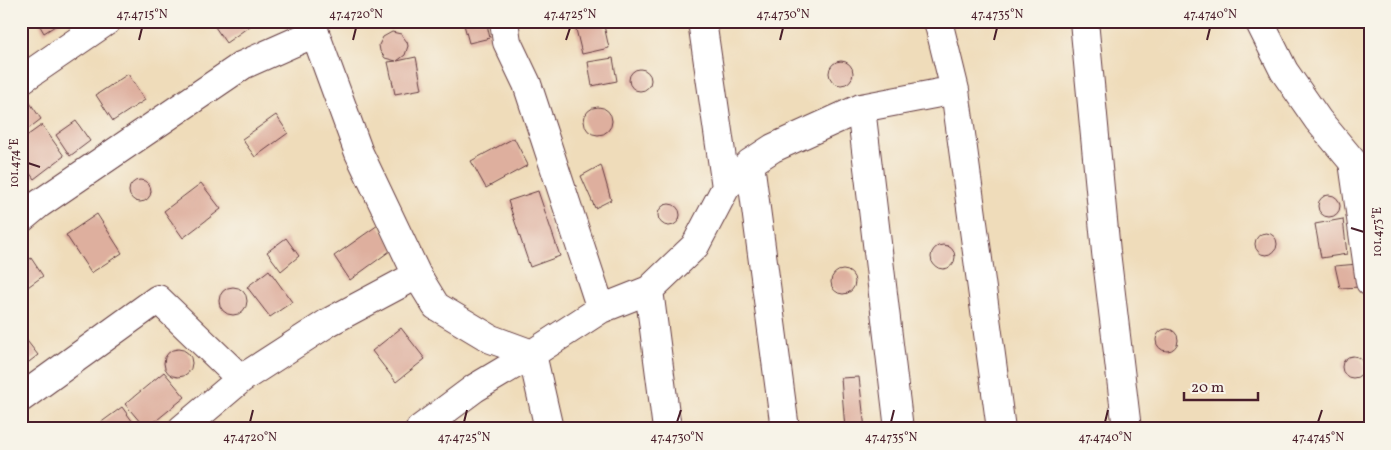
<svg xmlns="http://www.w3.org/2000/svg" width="1391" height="450" viewBox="0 0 1391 450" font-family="Vollkorn,serif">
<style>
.building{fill:#deaf9e}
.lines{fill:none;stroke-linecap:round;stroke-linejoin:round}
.minor-casing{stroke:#633b40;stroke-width:30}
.minor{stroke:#fff;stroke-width:28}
.ticks{fill:none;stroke:#4a1f2b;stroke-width:2}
.neatline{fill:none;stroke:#4a1f2b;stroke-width:2}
.ticks-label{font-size:12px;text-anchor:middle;fill:#4a1f2b}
</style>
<rect width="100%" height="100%" fill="#f7f3e8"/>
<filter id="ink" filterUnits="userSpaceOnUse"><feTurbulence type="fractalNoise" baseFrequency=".02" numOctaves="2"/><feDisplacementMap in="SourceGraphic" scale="10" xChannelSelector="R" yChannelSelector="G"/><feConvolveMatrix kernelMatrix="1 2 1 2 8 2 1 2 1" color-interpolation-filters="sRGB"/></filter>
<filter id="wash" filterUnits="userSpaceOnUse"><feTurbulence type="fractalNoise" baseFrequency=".0096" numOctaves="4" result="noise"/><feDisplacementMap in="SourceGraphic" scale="20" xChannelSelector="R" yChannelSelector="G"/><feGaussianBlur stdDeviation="1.12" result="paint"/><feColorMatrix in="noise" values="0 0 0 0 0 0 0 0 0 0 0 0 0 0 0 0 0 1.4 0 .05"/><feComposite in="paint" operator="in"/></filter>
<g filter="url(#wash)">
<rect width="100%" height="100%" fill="#efdcba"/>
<g id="blocks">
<path class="building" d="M37 21H63L44 33Z
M211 21H257L226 43Z
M380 21H393V22L381 25Z
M463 21H486L490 38 469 43Z
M591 21H603L609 48 582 54 575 25Z
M392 32 401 34 407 42 408 46 405 55 397 61 416 57 422 89 395 94 388 62 396 61 385 58 380 51 379 45 383 37Z
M613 58 617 81 592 86 588 62Z
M829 73a12 12 0 1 1 24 0a12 12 0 1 1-24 0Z
M629 80a11 11 0 1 1 22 0a11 11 0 1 1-22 0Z
M128 74 145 100 113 121 96 95Z
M28 100 41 119 24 132 21 129V105Z
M584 121a14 14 0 1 1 28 0a14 14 0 1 1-28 0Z
M276 115 288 133 255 157 242 139Z
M76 121 90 141 70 156 56 135Z
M42 125 64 156 34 179 21 161V140Z
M514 138 528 165 486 188 471 161Z
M601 165 611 200 595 208 581 176Z
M129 191a11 11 0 1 1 22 0a11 11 0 1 1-22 0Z
M201 183 221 209 183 238 164 211Z
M538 191 560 256 530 267 508 201Z
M1318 206a11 11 0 1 1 22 0a11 11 0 1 1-22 0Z
M658 215a11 11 0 1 1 22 0a11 11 0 1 1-22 0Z
M97 214 122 253 91 273 66 235Z
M1343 219 1347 254 1321 258 1315 224Z
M378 225 394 248 350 280 334 256Z
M1255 244a11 11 0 1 1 22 0a11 11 0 1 1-22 0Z
M286 238 299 256 281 271 267 252Z
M931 257a12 12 0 1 1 24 0a12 12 0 1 1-24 0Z
M31 258 43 276 25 289 21 284V265Z
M1358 264 1361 287 1340 288 1335 266Z
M269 270 292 302 270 317 247 287Z
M831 282a12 12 0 1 1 24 0a12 12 0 1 1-24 0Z
M219 301a14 14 0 1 1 28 0a14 14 0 1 1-28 0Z
M401 328 425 359 396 382 372 351Z
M1156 340a11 11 0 1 1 22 0a11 11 0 1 1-22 0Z
M21 333 38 355 21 368Z
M164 363a14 14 0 1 1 28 0a14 14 0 1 1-28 0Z
M1342 367a11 11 0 1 1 22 0a11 11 0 1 1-22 0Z
M164 372 185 397 146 429 125 404Z
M859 377 865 429H845L841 378Z
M122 407 138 429H92Z"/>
</g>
</g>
<g filter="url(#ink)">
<use href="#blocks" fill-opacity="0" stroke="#633b40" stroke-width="1"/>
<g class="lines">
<defs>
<path id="minor" d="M313 21 315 33 359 153 417 275 436 306 491 339 532 354 549 429
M504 21 507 42 527 84 601 309
M702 21 726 187
M938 21 955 90 1001 429
M1084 21 1106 252 1127 429
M1259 21 1284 71 1318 120 1353 162 1370 282
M21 80 107 21
M861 108 899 429
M750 163 785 429
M21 219 39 204 243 65 315 33
M649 290 667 429
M21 398 158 299 241 379
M182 429 241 379 329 322 417 275
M420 429 475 388 532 354 601 309 649 290 695 246 726 187 750 163 773 148 861 108 955 90"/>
</defs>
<use href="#minor" class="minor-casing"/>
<use href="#minor" class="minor"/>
</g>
</g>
<path class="ticks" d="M139 40 142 28M353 40 356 28M566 40 570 28M780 40 783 28M994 40 997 28M1207 40 1210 28M28 163 40 167M1351 228 1364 232M250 422 253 410M464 422 467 410M677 422 681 410M891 422 894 410M1105 422 1108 410M1318 422 1322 410"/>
<rect width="1391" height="450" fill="none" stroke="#f7f3e8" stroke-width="55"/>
<path d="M1184 392v8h74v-8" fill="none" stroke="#4a1f2b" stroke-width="2.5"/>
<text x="1191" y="392" font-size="15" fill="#4a1f2b" stroke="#f7f3e8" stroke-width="4" paint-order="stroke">20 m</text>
<rect x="28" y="28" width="1336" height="394" class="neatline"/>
<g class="ticks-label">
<text x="142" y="18">47.4715°N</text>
<text x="356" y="18">47.4720°N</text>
<text x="570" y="18">47.4725°N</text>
<text x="783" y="18">47.4730°N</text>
<text x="997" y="18">47.4735°N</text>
<text x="1210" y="18">47.4740°N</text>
<text transform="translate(14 163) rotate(-90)" y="4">101.474°E</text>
<text transform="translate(1377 232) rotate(-90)" y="4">101.473°E</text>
<text x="250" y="441">47.4720°N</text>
<text x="464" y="441">47.4725°N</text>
<text x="677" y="441">47.4730°N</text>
<text x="891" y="441">47.4735°N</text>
<text x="1105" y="441">47.4740°N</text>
<text x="1318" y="441">47.4745°N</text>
</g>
</svg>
